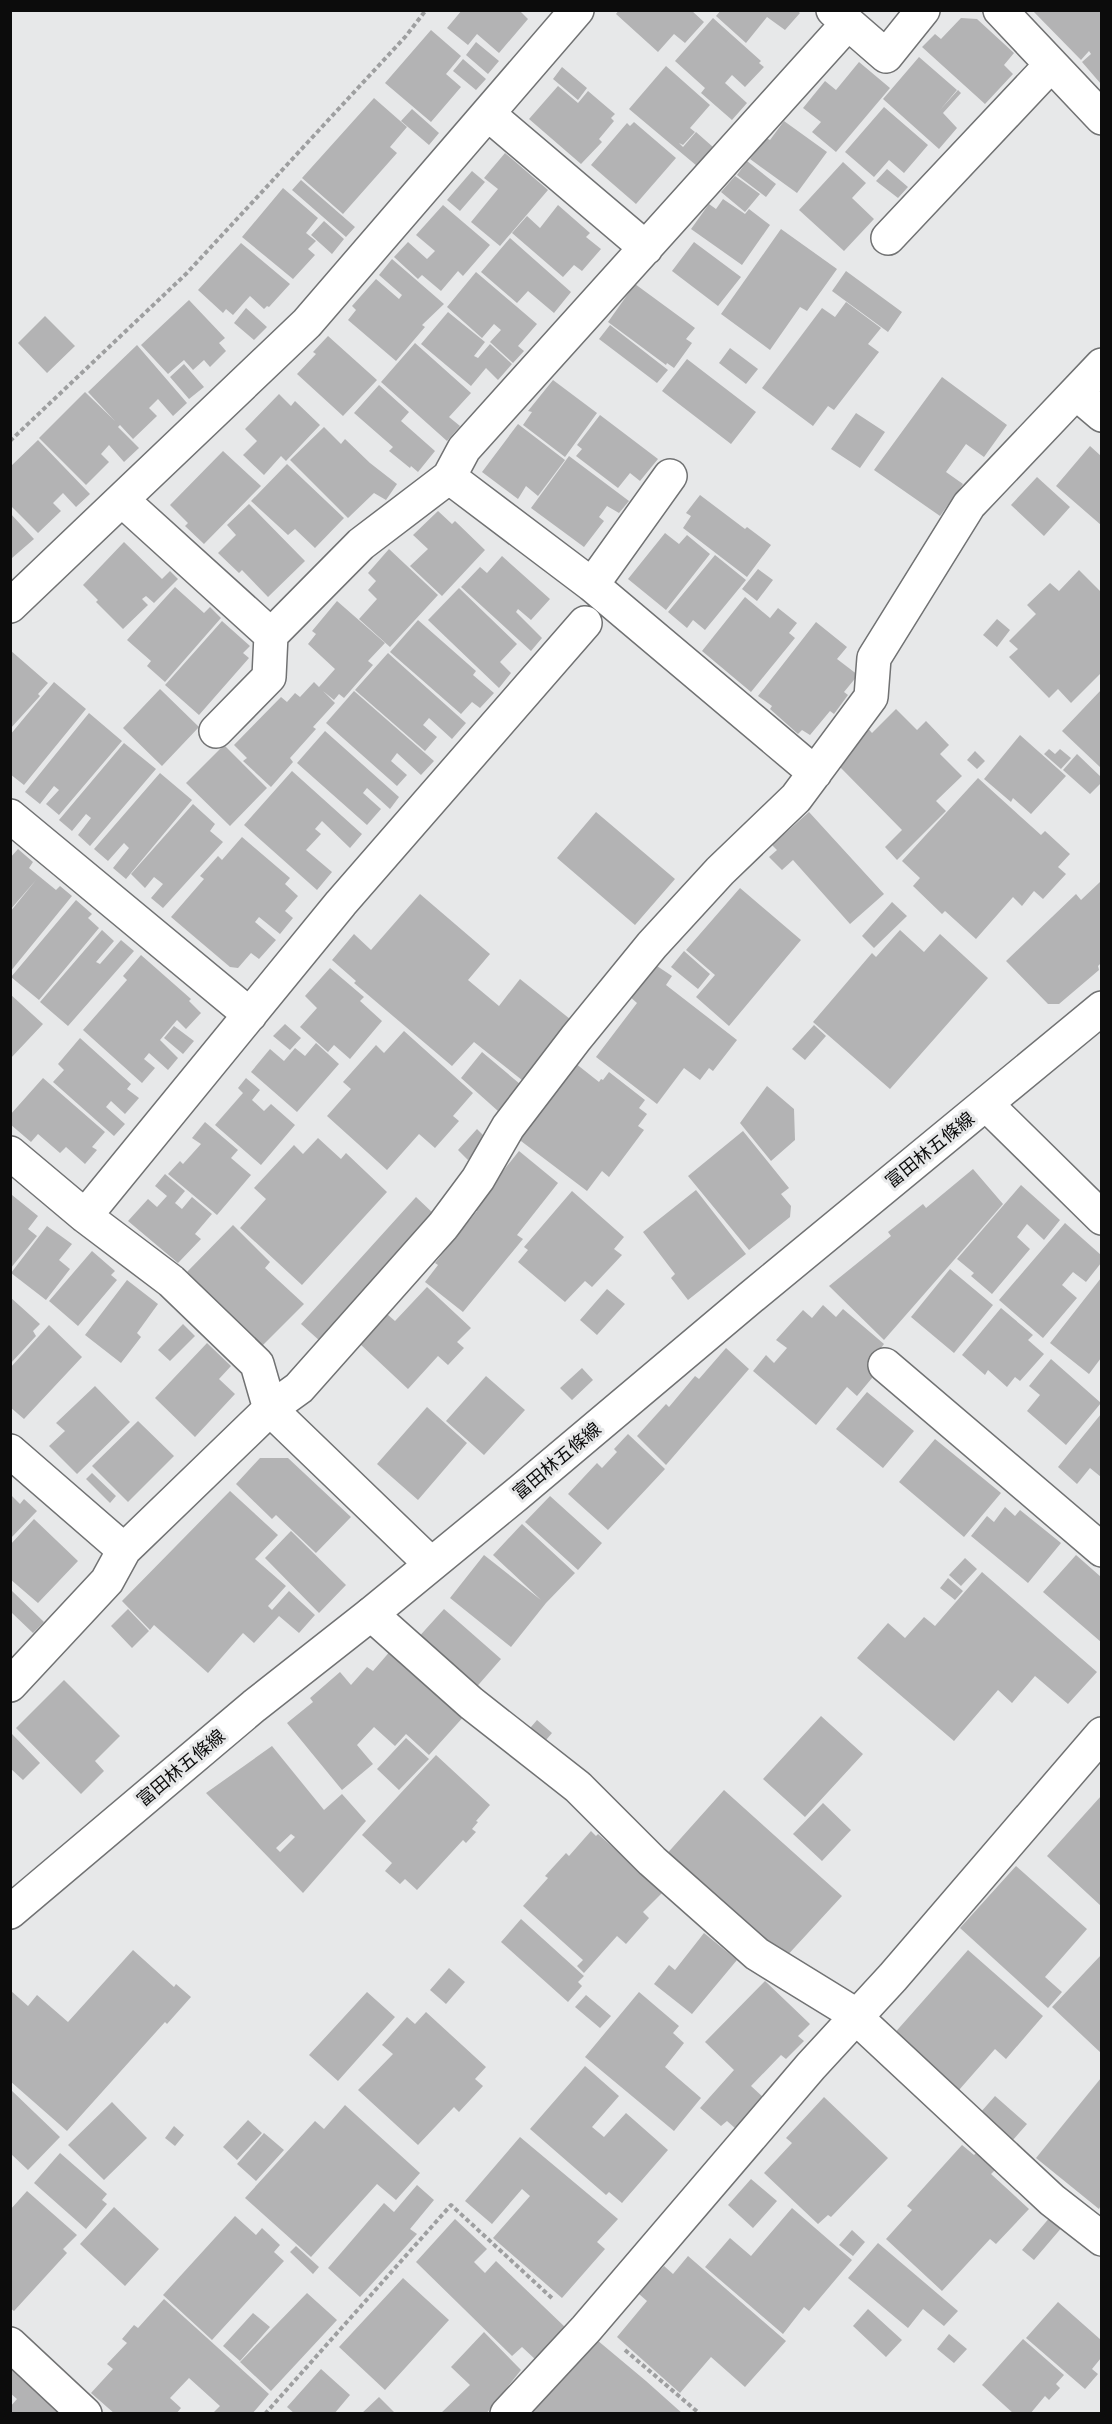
<svg xmlns="http://www.w3.org/2000/svg" width="1112" height="2424" viewBox="0 0 1112 2424" font-family="'PT Serif','Noto Sans JP',serif">
<style>
.building{fill:#b3b3b4;fill-rule:evenodd}
.lines{fill:none;stroke-linecap:round;stroke-linejoin:round}
.street-casing{stroke:#717273;stroke-width:36}
.secondary-casing{stroke:#717273;stroke-width:36}
.path{stroke:#9e9fa0;stroke-width:4;stroke-dasharray:4.5 3;stroke-linecap:butt}
.street{stroke:#fff;stroke-width:33}
.secondary{stroke:#fff;stroke-width:33}
.labels{text-anchor:middle;stroke-width:6;stroke-linejoin:round;paint-order:stroke}
.street-label{font-size:18px;fill:#0c0c0c;stroke:#e7e8e9}
</style>
<rect width="100%" height="100%" fill="#e7e8e9"/>
<path class="building" d="M462 10H519L528 19 499 53 477 34 468 45 447 28Z
M619 10H691L704 22 685 43 674 34 658 52 616 14Z
M721 10H797L800 13 785 30 767 17 746 43 716 16Z
M1032 10H1101V84L1082 62 1091 54 1089 51 1081 60Z
M713 18 761 61 759 63 764 67 745 87 732 75 725 83 747 103 732 120 701 93 705 88 675 61Z
M961 18 977 19 1014 53 1004 65 1013 74 985 104 922 47 935 34 941 39Z
M431 30 461 56 446 74 461 87 431 122 385 83Z
M476 42 499 61 488 74 466 55Z
M919 57 957 90 940 110 958 90 961 93 943 113 957 128 939 149 883 99Z
M463 59 486 79 476 90 453 71Z
M859 62 890 88 836 152 812 132 821 122 803 108 825 81 836 90Z
M666 66 710 105 690 128 695 132 683 145 679 143 683 147 696 132 713 147 697 166 629 109Z
M562 67 587 88 578 100 553 79Z
M558 86 578 103 588 91 615 114 611 118 614 121 599 139 602 142 581 164 529 119Z
M374 98 407 127 390 147 397 153 343 214 302 178Z
M884 107 928 145 904 173 889 160 874 177 845 152Z
M412 109 439 133 429 145 401 121Z
M784 121 827 152 797 193 750 159 766 138 770 140Z
M634 122 676 158 636 204 591 165 627 123 630 126Z
M505 153 548 190 500 246 471 222 498 189 484 178Z
M747 161 776 184 766 197 737 175Z
M843 162 866 183 852 198 874 219 844 251 799 210Z
M887 169 908 187 898 198 876 181Z
M472 171 485 182 460 211 447 200Z
M735 176 760 194 745 212 721 192Z
M301 180 355 227 346 237 292 190Z
M283 188 318 218 306 233 316 241 308 249 315 255 293 279 242 237Z
M723 199 745 214 749 209 770 225 742 265 691 229 709 204 716 209Z
M443 205 490 245 463 276 458 271 441 291 422 275 418 279 394 257 408 242 427 259 435 251 416 235Z
M558 205 590 233 586 237 601 249 582 271 574 265 563 277 512 233 527 216 540 228Z
M324 221 344 239 332 254 311 235Z
M781 229 837 269 807 311 800 307 770 350 721 314Z
M510 238 571 292 554 313 528 291 517 303 481 272Z
M694 242 741 277 718 306 672 271Z
M241 243 290 284 269 307 267 306 264 309 250 296 233 315 226 309 223 313 198 290Z
M392 259 444 304 422 325 425 327 396 361 348 320 356 310 352 306 376 279 399 299 402 295 379 275Z
M846 271 902 312 888 332 832 291Z
M476 272 537 324 518 346 524 351 513 363 490 342 501 330 494 324 482 338 447 307Z
M635 284 695 328 686 339 692 343 674 368 667 363 666 365 608 322Z
M189 300 225 338 219 343 226 351 210 367 204 360 193 370 184 360 168 374 141 345Z
M846 302 881 328 868 344 879 352 834 410 828 406 813 426 762 388 822 308 835 317Z
M246 308 267 327 254 340 234 323Z
M448 312 485 342 474 356 478 358 490 344 512 364 498 380 486 368 471 386 421 344Z
M45 316 75 346 47 373 18 343Z
M610 325 668 370 657 383 599 339Z
M328 336 377 380 343 416 297 374 316 354 313 352Z
M415 343 471 393 449 417 460 426 447 441 381 382Z
M137 345 187 403 173 416 158 399 149 408 157 416 133 439 120 425 118 427 139 448 124 462 109 445 101 454 109 462 86 485 39 438 85 392 115 421 88 392Z
M730 348 758 369 746 384 719 363Z
M687 359 756 412 731 444 662 391Z
M184 364 204 387 189 399 170 377Z
M942 377 1007 425 984 457 966 444 946 472 963 484 940 516 874 470Z
M553 380 597 413 565 457 523 425 532 412 528 411Z
M379 385 409 412 401 421 435 451 418 472 411 466 410 468 389 451 393 447 354 413Z
M279 394 291 406 295 401 320 425 286 461 281 456 264 475 243 455 257 441 245 429Z
M856 413 885 432 860 468 831 449Z
M600 415 658 459 640 481 630 473 618 488 576 456 582 449 577 445Z
M518 424 565 460 538 496 526 486 518 499 482 472Z
M324 427 341 444 345 439 370 463 397 484 386 500 374 493 348 518 290 460Z
M38 440 90 494 76 507 63 493 53 503 61 511 38 533 10 505V467Z
M1090 446 1101 456V525L1056 486Z
M223 451 261 486 204 544 185 526 188 523 170 505Z
M569 456 629 501 619 513 607 506 599 517 604 521 584 547 531 508Z
M287 464 344 518 315 548 295 529 288 535 251 501Z
M1037 477 1070 507 1044 536 1011 505Z
M700 495 745 529 747 527 771 545 747 577 683 528 691 516 686 513Z
M249 504 305 561 268 597 242 570 239 573 218 553 236 535 227 525Z
M438 511 452 524 455 521 485 550 442 596 410 566 428 549 413 535Z
M10 513 34 539 12 558 10 557Z
M665 533 679 544 687 535 710 554 666 610 628 579Z
M124 542 162 579 170 571 178 579 154 603 146 596 142 599 148 605 123 629 96 602 98 600 83 585Z
M389 549 438 595 390 647 359 619 377 599 368 590 376 581 368 573Z
M715 555 746 580 705 630 693 620 687 628 668 612Z
M502 556 550 599 531 620 518 609 516 612 542 638 531 651 461 587 480 567 487 573Z
M758 569 773 580 757 601 742 589Z
M1079 570 1101 592V673L1071 703 1058 689 1049 698 1009 657 1018 649 1009 641 1036 614 1027 605 1050 583 1059 591Z
M175 587 204 613 210 607 221 618 165 682 147 666 151 661 127 640Z
M459 588 517 644 500 662 511 673 499 688 428 620Z
M745 597 770 618 778 608 797 623 789 633 795 638 751 692 702 651Z
M337 601 385 643 368 661 373 665 344 698 339 694 334 700 323 691 335 703 313 727 316 729 290 758 293 762 271 787 243 761 247 758 234 745 281 697 287 702 295 693 300 697 314 682 319 687 335 669 308 644 316 634 312 631Z
M997 619 1010 630 997 647 983 635Z
M418 620 476 671 473 675 494 693 480 708 472 702 461 714 390 652Z
M222 621 250 646 243 653 249 658 199 715 165 685Z
M816 622 847 647 837 659 858 675 844 692 848 695 834 714 830 711 810 735 802 730 798 734 770 709 772 706 758 696Z
M10 650 48 683 38 694 40 696 10 729Z
M388 653 466 723 452 739 429 718 423 725 437 737 425 751 355 690Z
M54 682 86 709 24 785 10 774V735Z
M160 689 199 727 162 766 123 728Z
M1101 690V768L1062 731Z
M354 691 434 761 421 775 397 753 391 761 407 775 397 786 326 723Z
M896 709 917 730 926 721 949 745 940 754 962 776 936 801 946 811 897 860 885 847 902 830 839 766 845 759 840 755 865 725 872 733Z
M89 713 122 741 59 815 46 804 59 790 54 786 40 804 25 792Z
M325 731 399 797 390 809 367 788 363 793 381 809 367 825 297 763Z
M1020 735 1066 776 1031 814 1013 798 1011 802 984 779Z
M124 743 156 769 90 846 78 835 91 818 86 814 72 831 59 820Z
M224 745 267 788 230 826 186 783Z
M1049 749 1055 754 1060 749 1071 758 1061 769 1044 754Z
M975 751 985 761 977 769 967 760Z
M1077 754 1101 777V783L1090 794 1063 770Z
M292 771 362 834 350 848 322 821 315 829 321 834 306 850 332 872 317 890 244 825Z
M160 773 192 800 126 879 113 868 129 848 124 843 108 861 94 849Z
M978 778 1041 835 1045 831 1070 854 1058 867 1066 874 1043 899 1034 891 1022 906 1013 897 976 939 945 911 942 914 913 886 920 878 902 861Z
M193 804 215 824 210 831 223 842 163 908 151 898 163 884 154 877 145 888 131 874Z
M596 812 675 879 635 925 557 858Z
M809 812 884 894 850 924 793 860 782 870 769 857 777 850 772 845Z
M242 837 290 878 285 884 298 896 285 911 293 918 280 934 259 917 255 922 276 940 259 959 251 953 238 968 230 967 171 917 204 879 200 876 218 856 222 860Z
M18 849 33 862 29 868 56 890 60 886 72 896 10 972V912L36 880 10 910V858Z
M1100 882 1101 963 1098 966 1099 970 1059 1004H1048L1006 961 1076 894 1081 900Z
M740 888 801 940 729 1026 696 997 715 975 686 950Z
M420 894 490 954 468 980 499 1006 520 979 570 1019 522 1080 474 1042 452 1066 354 983 356 981 332 960 354 934 371 950Z
M76 900 92 914 88 918 99 928 39 1000 11 977Z
M892 902 907 916 874 948 862 936Z
M102 930 114 941 96 962 100 964 121 940 134 951 68 1026 40 1002Z
M900 930 924 952 940 934 988 978 890 1089 813 1022 872 953 876 957Z
M684 951 710 974 698 989 671 967Z
M141 955 191 999 189 1001 201 1013 186 1029 177 1020 160 1040 178 1058 168 1070 149 1053 144 1059 155 1068 142 1083 83 1030 127 980 123 976Z
M654 964 672 976 666 985 737 1040 713 1071 709 1068 700 1080 684 1068 657 1104 596 1057 637 1003 629 996Z
M330 968 364 997 360 1001 382 1021 350 1059 334 1045 328 1052 300 1027 317 1008 305 996Z
M10 994 43 1024 10 1059Z
M285 1024 301 1038 290 1050 273 1036Z
M814 1025 826 1036 805 1060 792 1049Z
M174 1026 194 1041 183 1054 164 1038Z
M404 1031 473 1093 453 1116 459 1121 435 1148 419 1134 387 1170 327 1116 351 1089 343 1082 376 1045 384 1053Z
M80 1038 131 1084 127 1089 139 1098 125 1114 111 1101 106 1107 125 1124 114 1136 53 1082 64 1070 58 1064Z
M316 1043 339 1064 297 1112 251 1072 270 1049 284 1061 295 1048 305 1056Z
M482 1052 520 1084 498 1111 461 1078Z
M575 1063 599 1082 601 1079 603 1080 609 1072 645 1100 639 1108 647 1114 638 1126 644 1130 609 1177 602 1171 587 1191 517 1138Z
M43 1078 105 1132 92 1147 97 1150 85 1164 66 1147 60 1153 38 1134 31 1142 10 1124V1115Z
M246 1078 260 1090 252 1100 264 1111 271 1104 295 1125 261 1165 215 1125 243 1093 238 1088Z
M767 1086 794 1109 795 1140 771 1161 740 1123Z
M205 1122 238 1150 231 1158 251 1175 217 1215 168 1174 180 1161 183 1164 201 1144 192 1138Z
M477 1129 487 1139 468 1160 458 1150Z
M743 1131 789 1188 781 1194 791 1206 790 1217 749 1250 688 1176Z
M318 1138 341 1159 346 1153 387 1192 302 1285 240 1228 266 1199 254 1188 294 1145 303 1154Z
M519 1151 558 1183 517 1235 523 1239 463 1312 425 1282 438 1265 435 1263 477 1211 473 1208Z
M973 1169 1003 1204 884 1340 829 1286 891 1236 888 1232 923 1204 926 1208Z
M165 1174 185 1191 175 1203 182 1209 192 1197 212 1214 195 1234 201 1239 178 1263 128 1221 148 1199 157 1207 167 1196 155 1186Z
M1021 1185 1060 1220 1044 1240 1027 1224 1017 1237 1030 1249 992 1294 971 1276 974 1273 957 1259Z
M696 1190 746 1254 688 1300 671 1278 675 1274 643 1232Z
M572 1191 624 1237 614 1249 622 1255 592 1287 585 1281 565 1302 518 1262 528 1250 524 1247Z
M12 1195 38 1216 28 1229 37 1236 10 1269Z
M416 1197 435 1215 321 1342 301 1324Z
M1065 1223 1101 1255V1263L1086 1282 1073 1272 1062 1285 1077 1298 1043 1338 999 1300Z
M233 1225 270 1262 265 1268 304 1304 261 1347 187 1272Z
M47 1226 72 1244 59 1260 70 1269 46 1300 11 1273Z
M92 1251 115 1271 111 1275 117 1280 78 1326 49 1301Z
M950 1269 993 1305 954 1353 911 1317Z
M1101 1278V1358L1089 1374 1050 1343Z
M127 1280 158 1304 137 1333 141 1337 121 1363 85 1335Z
M427 1287 471 1328 457 1342 464 1348 448 1365 438 1356 408 1389 359 1343 387 1314 395 1321Z
M607 1289 625 1304 597 1335 580 1320Z
M10 1297 40 1324 33 1331 36 1336 10 1364Z
M823 1305 836 1317 843 1309 884 1344 878 1352 887 1360 857 1396 847 1387 816 1425 753 1371 766 1355 774 1363 787 1348 776 1340 803 1310 812 1318Z
M1001 1308 1033 1335 1028 1340 1044 1354 1020 1381 1015 1377 1007 1387 988 1370 985 1375 962 1355Z
M183 1324 195 1336 170 1361 158 1350Z
M49 1325 82 1357 24 1419 10 1407V1368Z
M207 1343 231 1366 219 1379 235 1394 195 1437 155 1398Z
M726 1348 749 1369 666 1465 637 1436 666 1404 669 1407 695 1376 699 1379Z
M1051 1359 1101 1403 1066 1445 1027 1411 1040 1395 1029 1386Z
M582 1368 593 1380 572 1400 560 1388Z
M486 1376 525 1410 484 1455 446 1421Z
M95 1386 130 1422 77 1474 49 1446 65 1431 56 1423Z
M867 1392 914 1431 883 1468 836 1429Z
M427 1407 467 1443 418 1500 377 1464Z
M1101 1414V1477L1090 1468 1077 1484 1058 1467Z
M138 1421 174 1456 128 1502 92 1466Z
M628 1434 665 1469 608 1530 568 1494 597 1463 602 1468 617 1452 614 1449Z
M935 1439 1001 1493 964 1537 899 1482Z
M260 1458H288L351 1517 316 1553 276 1515 272 1519 236 1484Z
M92 1473 116 1496 110 1503 86 1479Z
M230 1491 278 1535 255 1559 286 1586 268 1606 272 1610 289 1591 315 1615 299 1633 279 1616 254 1643 243 1633 208 1673 154 1625 150 1630 122 1601Z
M10 1494 20 1504 24 1499 37 1511 10 1539Z
M550 1496 602 1543 578 1570 525 1522Z
M1005 1507 1015 1516 1020 1510 1061 1543 1028 1583 971 1536 987 1516 994 1522Z
M34 1519 78 1561 38 1603 10 1579V1545Z
M522 1524 575 1573 546 1603 511 1647 450 1598 484 1555 541 1600 493 1555Z
M291 1531 346 1585 319 1613 265 1558Z
M1076 1555 1101 1577V1642L1043 1592Z
M965 1558 977 1569 961 1586 949 1575Z
M982 1572 1097 1672 1068 1704 1035 1676 1012 1703 998 1690 954 1741 857 1658 888 1623 905 1638 924 1617 935 1626Z
M948 1578 963 1591 955 1600 940 1588Z
M10 1589 44 1622 33 1633 12 1613 10 1615Z
M128 1609 149 1631 132 1648 111 1626Z
M444 1609 501 1659 473 1691 416 1640Z
M392 1649 466 1714 429 1755 406 1734 395 1746 374 1727 357 1745 373 1764 342 1790 287 1723 313 1702 310 1698 340 1672 351 1685 367 1667 373 1671Z
M64 1680 120 1736 95 1761 104 1771 81 1794 16 1728Z
M821 1716 863 1754 805 1817 763 1779Z
M537 1720 552 1733 540 1747 525 1734Z
M12 1734 40 1763 23 1780 10 1768Z
M406 1738 429 1759 399 1790 377 1769Z
M272 1746 324 1810 342 1794 366 1821 303 1893 206 1793ZM291 1834 295 1837 280 1852 276 1848Z
M436 1755 490 1805 476 1821 478 1822 472 1829 476 1832 466 1843 463 1840 417 1890 405 1879 400 1884 385 1871 392 1863 362 1835Z
M724 1790 842 1896 784 1959 664 1857Z
M1101 1796V1906L1047 1856Z
M823 1803 851 1830 822 1861 793 1834Z
M591 1831 596 1836 598 1834 663 1892 643 1912 649 1918 626 1944 617 1936 584 1973 577 1966 583 1960 523 1906 548 1878 545 1876 566 1853 569 1856Z
M1016 1866 1087 1929 1045 1977 1062 1992 1048 2008 960 1928Z
M521 1919 584 1976 578 1982 582 1986 568 2002 501 1942Z
M704 1933 737 1960 692 2014 654 1984 669 1965 675 1970Z
M133 1950 174 1987 176 1984 191 1997 167 2024 165 2022 67 2131 10 2081V1990L28 2006 37 1995 68 2022Z
M968 1950 1043 2016 1006 2059 995 2049 959 2090 938 2070 934 2075 892 2036Z
M1101 1955V2053L1052 2007Z
M449 1968 465 1982 446 2004 430 1990Z
M765 1981 810 2024 798 2036 804 2041 786 2059 781 2055 751 2086 765 2099 736 2129 727 2121 721 2126 700 2108 734 2070 705 2042Z
M367 1992 395 2017 338 2081 309 2055Z
M639 1992 679 2026 673 2033 684 2043 665 2067 701 2098 674 2131 585 2057Z
M586 1995 611 2016 600 2028 575 2007Z
M426 2012 486 2067 475 2079 483 2086 459 2112 454 2107 418 2145 358 2090 393 2054 382 2045 407 2017 415 2024Z
M585 2066 619 2096 592 2127 604 2137 626 2113 668 2150 622 2203 609 2192 606 2195 530 2129Z
M1101 2078V2205L1099 2209 1036 2158Z
M10 2089 60 2137 28 2170 10 2153Z
M995 2096 1027 2124 1012 2141 980 2113Z
M824 2097 888 2158 831 2217 828 2215 818 2224 764 2173 792 2143 786 2138Z
M112 2102 147 2138 104 2180 68 2145Z
M345 2105 420 2173 396 2200 377 2184 311 2257 245 2198 315 2121 324 2129Z
M248 2120 262 2133 237 2160 223 2147Z
M174 2126 184 2135 175 2146 165 2138Z
M264 2133 284 2150 256 2181 237 2164Z
M520 2137 618 2219 597 2242 605 2249 562 2298 493 2238 530 2196 522 2189 492 2224 465 2201Z
M962 2145 974 2155 979 2150 998 2167 991 2174 1029 2209 996 2244 990 2239 942 2291 886 2239 912 2210 907 2206Z
M60 2153 107 2194 102 2200 107 2204 86 2229 34 2183Z
M751 2179 777 2201 753 2228 728 2205Z
M417 2185 434 2200 410 2229 417 2234 360 2297 328 2268 384 2203 394 2212Z
M27 2191 77 2235 63 2249 67 2253 14 2311 10 2308V2210Z
M114 2207 159 2249 125 2286 80 2244Z
M792 2208 852 2260 809 2311 804 2307 783 2334 705 2267 730 2238 751 2256Z
M235 2216 256 2235 262 2228 280 2245 274 2252 284 2261 212 2340 163 2295Z
M1051 2216 1063 2226 1034 2260 1022 2250Z
M455 2219 487 2249 474 2262 485 2273 496 2261 566 2328 536 2360 522 2347 512 2356 416 2262Z
M852 2230 865 2242 853 2256 839 2245Z
M878 2243 958 2311 944 2326 923 2309 908 2328 848 2278Z
M296 2246 319 2267 313 2274 290 2252Z
M688 2256 786 2341 745 2387 711 2357 680 2393 617 2337 647 2301 639 2294 664 2266 673 2274Z
M403 2278 449 2320 385 2390 339 2347Z
M307 2293 337 2320 271 2391 240 2362Z
M164 2299 269 2394 252 2414H212L220 2406 189 2378 170 2398 181 2408 176 2414H115L91 2393 113 2369 107 2364 127 2343 122 2339 134 2325 138 2328Z
M1058 2302 1101 2340V2358L1092 2369 1098 2374 1085 2389 1026 2338Z
M868 2309 902 2340 886 2357 853 2326Z
M253 2313 270 2327 240 2361 223 2346Z
M484 2332 521 2370 486 2414H440L470 2385 451 2367Z
M949 2334 967 2349 954 2363 937 2349Z
M1023 2339 1064 2375 1056 2384 1060 2388 1049 2400 1045 2396 1030 2414H1014L982 2385Z
M597 2340 646 2381 683 2414H526Z
M10 2366 62 2414H10V2407L17 2399 10 2393Z
M321 2369 350 2395 334 2414H295L287 2407Z
M379 2397 396 2414H361Z"/>
<g class="lines">
<defs>
<path id="street" d="M833 10 886 56 923 10
M1000 10 1102 118
M488 114 646 248
M888 238 1051 65
M1076 393 1102 415
M449 477 592 585 670 476
M122 500 271 635
M592 585 815 773
M10 606 307 323 577 10
M216 731 269 677 271 635 361 544 449 477 464 449 848 23
M10 816 250 1015
M986 1104 1102 1218
M10 1153 85 1216 171 1281 257 1364 270 1409 431 1564
M85 1216 341 903 585 623
M885 1365 1102 1550
M10 1451 124 1550
M371 1614 471 1703 578 1787 652 1861 757 1954 848 2010 1052 2200 1102 2239
M10 1685 107 1581 124 1550 270 1409 299 1388 443 1226 478 1179 508 1127 576 1038 652 945 720 871 796 798 871 697 874 658 969 505 1102 365
M10 2344 85 2414
M507 2414 586 2329 811 2066 893 1977 1102 1734"/>
<path id="secondary" d="M10 1912 254 1706 371 1614 516 1495 750 1298 1102 1008"/>
</defs>
<use href="#street" class="street-casing"/>
<use href="#secondary" class="secondary-casing"/>
<path class="path" d="M10 441 187 273 406 36 426 10
M625 2350 700 2414
M265 2414 451 2205 554 2300"/>
<use href="#street" class="street"/>
<use href="#secondary" class="secondary"/>
</g>
<g class="labels">
<g class="street-label">
<text transform="translate(930 1150) rotate(-39)" y="6">富田林五條線</text>
<text transform="translate(557 1461) rotate(-40)" y="6">富田林五條線</text>
<text transform="translate(181 1768) rotate(-40)" y="6">富田林五條線</text>
</g>
</g>
<rect width="1112" height="2424" fill="none" stroke="#0c0c0c" stroke-width="24"/>
</svg>
